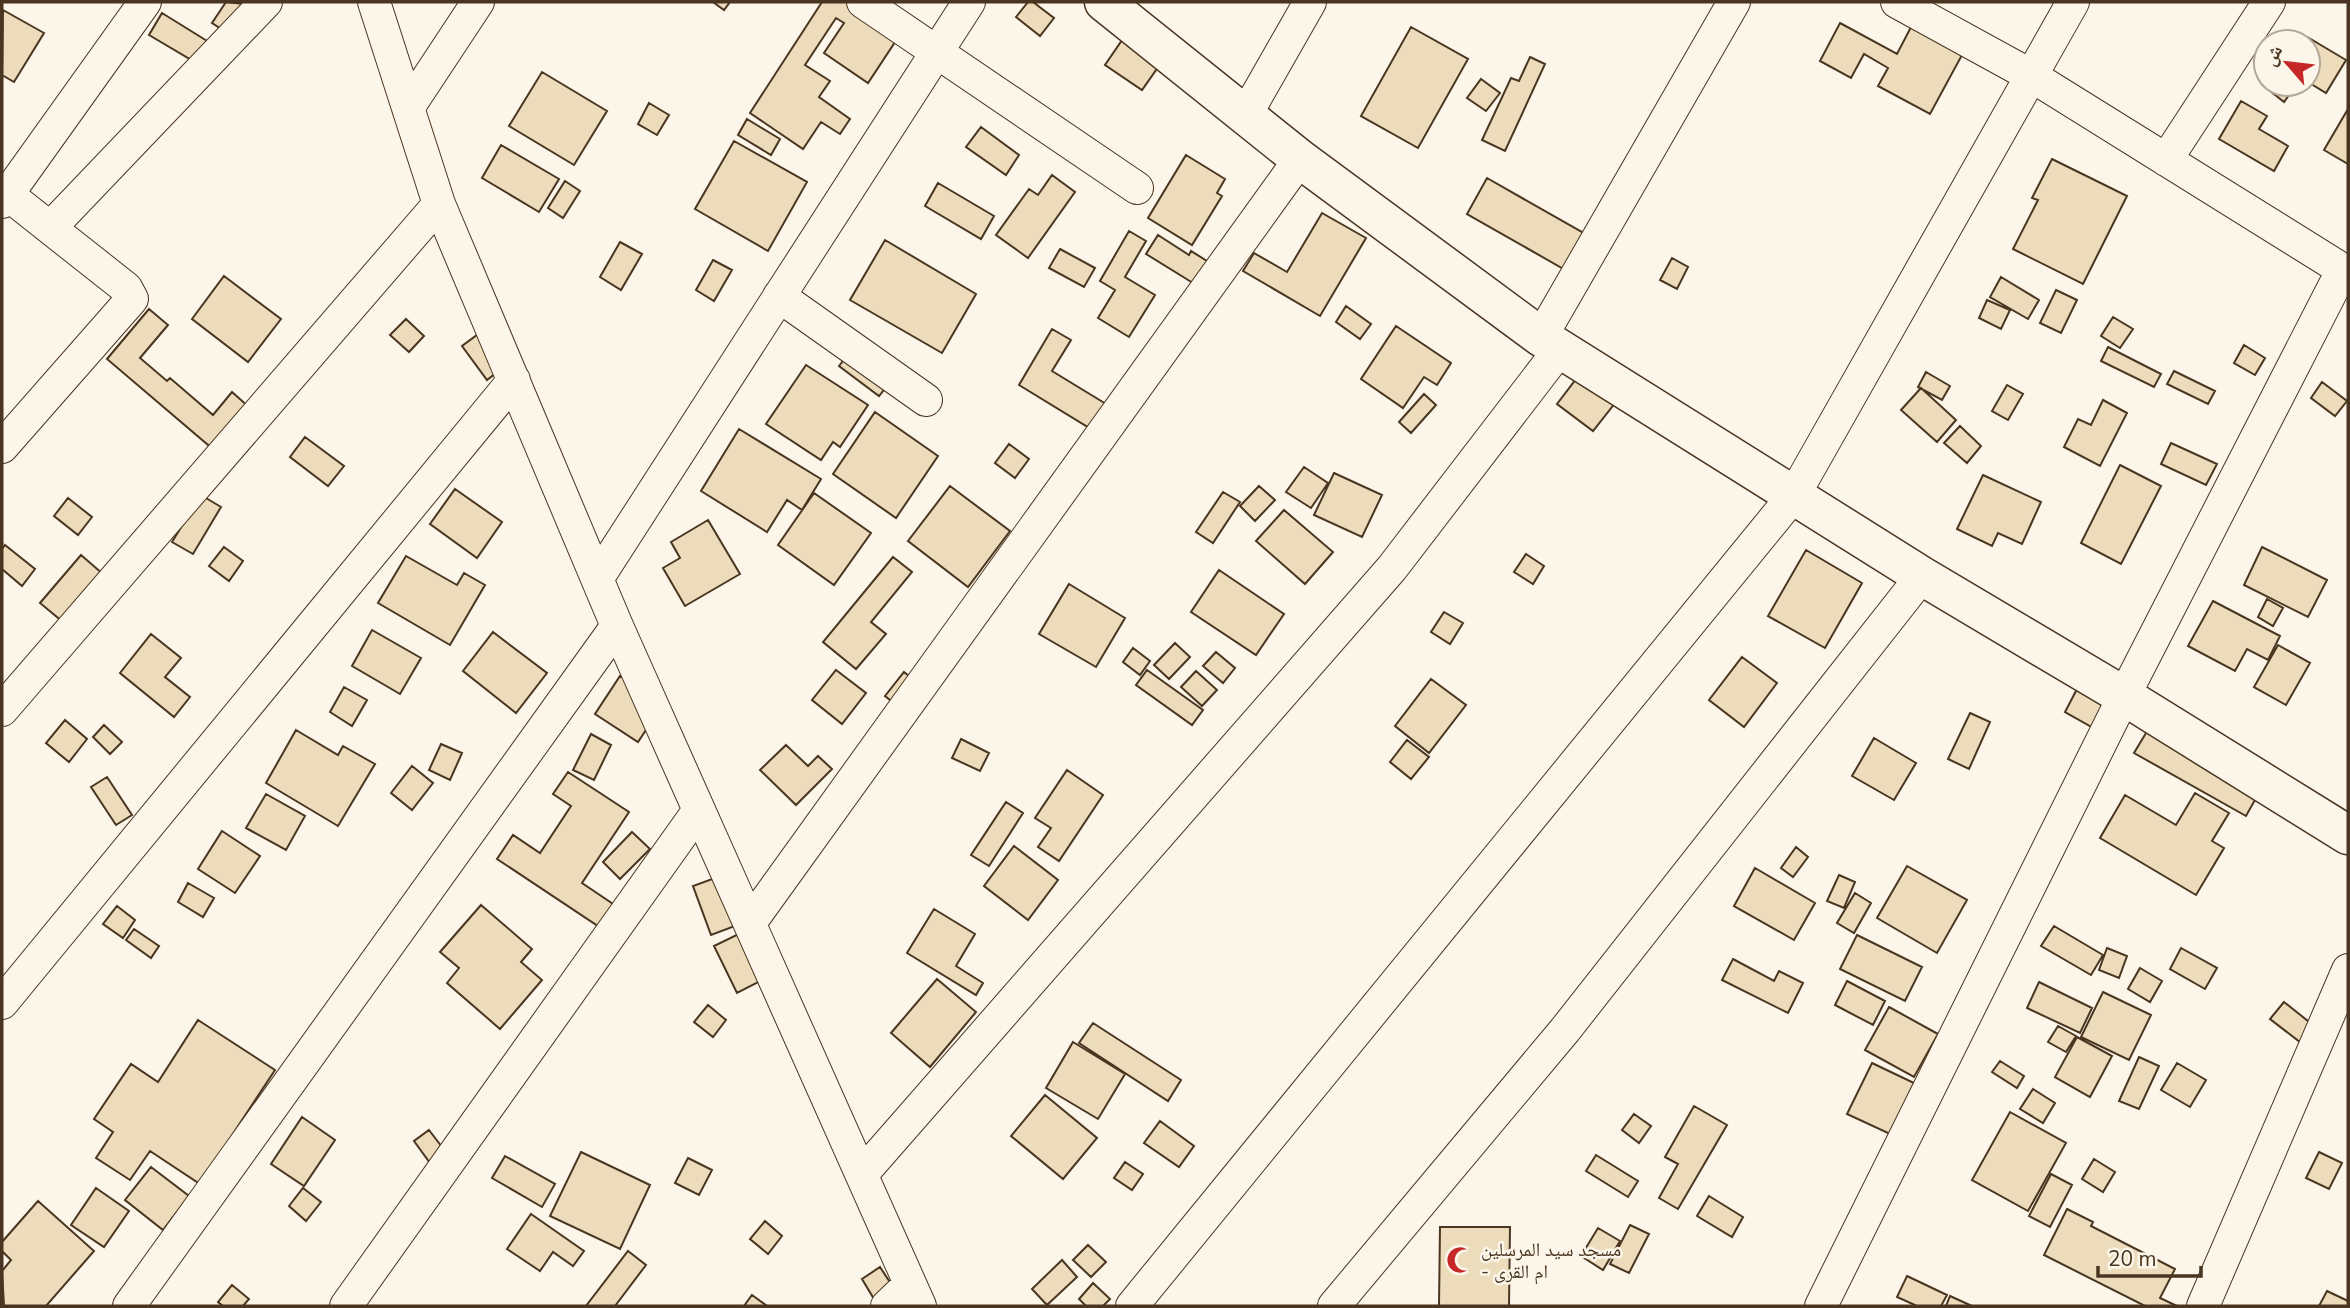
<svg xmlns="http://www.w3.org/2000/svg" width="2350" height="1308" viewBox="0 0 2350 1308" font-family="'Nunito Sans','Noto Naskh Arabic',sans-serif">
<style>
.building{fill:#ecdcbc;stroke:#4a3520;stroke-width:2}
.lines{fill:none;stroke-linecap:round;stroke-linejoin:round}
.minor-casing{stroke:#4a3520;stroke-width:34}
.tertiary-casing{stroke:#4a3520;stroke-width:41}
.minor{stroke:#fbf6e9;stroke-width:32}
.tertiary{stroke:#fbf6e9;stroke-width:38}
.labels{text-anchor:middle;stroke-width:5;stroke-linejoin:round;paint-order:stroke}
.poi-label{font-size:19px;fill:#4a3520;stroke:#fbf6e9;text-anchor:start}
</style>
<rect width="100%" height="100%" fill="#fbf6e9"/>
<path class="building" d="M226 2 244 4 226 32 212 23Z
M713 2H730L724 10Z
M822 2H854L901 33 868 83 824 53 844 23 836 18 805 65 830 81 819 97 850 119 840 134 821 122 803 149 750 113Z
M1028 2H1033L1054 18 1040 36 1016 17Z
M3 10 44 33 14 82 2 75Z
M162 13 212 44 200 65 149 35Z
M1840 23 1897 54 1911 27 1962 55 1930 114 1878 86 1888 68 1864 54 1851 78 1820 61Z
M1131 27 1168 53 1142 90 1105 65Z
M1411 27 1468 59 1418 148 1361 116Z
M2309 38 2346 60 2326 93 2308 82Z
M1530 57 1545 64 1505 151 1482 140 1511 78 1519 81Z
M542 72 607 111 574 165 509 126Z
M1481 79 1500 93 1486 111 1467 98Z
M2266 83V84H2297L2284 102 2264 86Z
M2241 101 2267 116 2259 129 2288 146 2274 171 2219 139Z
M649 103 669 115 657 135 638 124Z
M2348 109V164L2324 150Z
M747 119 780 139 771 155 738 135Z
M981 127 1019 155 1006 175 966 147Z
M734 141 807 182 768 251 695 209Z
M501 145 559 179 539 212 482 178Z
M1186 155 1225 179 1217 193 1222 196 1192 245 1148 218Z
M2052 159 2127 196 2083 284 2013 249 2038 200 2032 198Z
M1052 175 1075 192 1028 258 996 235 1029 189 1038 195Z
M1487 178 1587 235 1567 271 1467 214Z
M565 181 580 191 563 218 548 208Z
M938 183 994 216 981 239 925 206Z
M1322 213 1366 238 1320 316 1243 271 1254 253 1287 272Z
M1129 231 1146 241 1125 277 1155 295 1129 337 1098 318 1115 290 1100 281Z
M1158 235 1189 255 1191 251 1215 266 1201 288 1146 254Z
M885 240 976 294 942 353 850 300Z
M620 242 642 254 621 290 600 277Z
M1060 249 1095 268 1084 287 1049 268Z
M1672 258 1688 267 1677 289 1660 280Z
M713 260 732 270 714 301 696 290Z
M224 276 281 319 248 362 192 319Z
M2001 277 2039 300 2028 319 1990 297Z
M2056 290 2077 300 2061 333 2040 323Z
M1987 300 2010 310 2001 329 1979 318Z
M1346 306 1371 324 1360 339 1336 322Z
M149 309 168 325 140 358 167 381 170 378 213 415 232 392 250 408 214 450 107 359Z
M2113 317 2133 329 2120 348 2101 336Z
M406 319 424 336 409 352 390 335Z
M1396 326 1451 363 1437 385 1424 377 1403 408 1361 379Z
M1052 329 1071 340 1052 371 1111 407 1096 432 1019 385Z
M481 332 505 366 487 380 462 346Z
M2244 345 2265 358 2255 375 2234 363Z
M2108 347 2161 374 2154 387 2101 361Z
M851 351 891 381 879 396 839 366Z
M806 365 868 405 840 447 833 442 821 460 766 424Z
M1583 370 1619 398 1593 431 1557 404Z
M2174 371 2215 391 2208 404 2167 384Z
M1926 372 1950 386 1942 400 1918 387Z
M2322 382 2347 401 2335 416 2311 398Z
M2007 385 2023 394 2008 420 1992 411Z
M1921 388 1956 420 1937 442 1901 410Z
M1424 394 1436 405 1411 433 1399 422Z
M2103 400 2127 413 2100 466 2064 447 2078 419 2091 425Z
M875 412 938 456 896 518 833 474Z
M1960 426 1981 446 1967 463 1944 443Z
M739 429 821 479 802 510 787 500 767 532 701 491Z
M305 437 344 466 328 486 290 457Z
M2171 443 2217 464 2206 485 2161 464Z
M1009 444 1029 459 1015 478 995 463Z
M2120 465 2161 486 2121 564 2081 543Z
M1304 467 1328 483 1311 508 1286 492Z
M1334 473 1382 495 1362 537 1314 515Z
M1983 475 2041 502 2022 544 1998 533 1992 546 1957 529Z
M950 486 1010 531 968 587 908 541Z
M1259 486 1275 500 1255 521 1240 506Z
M455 489 502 522 477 558 430 524Z
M1223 492 1240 502 1213 543 1196 532Z
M814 493 871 533 834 585 778 545Z
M201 495 221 507 193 554 172 542Z
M68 498 92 517 78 535 54 516Z
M1284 510 1333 552 1305 584 1256 541Z
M708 520 740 574 685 606 663 568 680 558 671 542Z
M5 545 35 569 22 586 2 569V549Z
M224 547 243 561 229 581 209 566Z
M2262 547 2327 580 2308 617 2244 585Z
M1806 550 1862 583 1825 648 1768 616Z
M1526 554 1544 566 1533 584 1514 572Z
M81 555 103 574 63 622 40 603Z
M406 556 457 585 464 573 485 585 450 645 378 603Z
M893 557 912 572 871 622 886 634 856 669 823 642Z
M1219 570 1284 614 1256 655 1191 612Z
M1069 584 1125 618 1096 667 1039 634Z
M2267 599 2283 608 2273 626 2258 617Z
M2213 601 2280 636 2268 660 2247 649 2235 671 2188 646Z
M1444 612 1463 623 1450 644 1431 632Z
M372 630 421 658 400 694 352 666Z
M493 632 547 673 516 713 463 671Z
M151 634 181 658 165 677 190 697 174 717 120 673Z
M1175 643 1190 657 1169 679 1154 665Z
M2278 645 2310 663 2286 705 2254 687Z
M1133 648 1150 661 1140 675 1123 662Z
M1216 652 1235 668 1223 683 1203 666Z
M1742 657 1777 683 1744 727 1709 700Z
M836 670 866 693 842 724 812 700Z
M1147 670 1203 710 1192 725 1136 685Z
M1196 671 1217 690 1202 706 1181 687Z
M904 672 918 683 899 707 885 696Z
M620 676 663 704 638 742 595 714Z
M1431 679 1466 705 1429 753 1395 726Z
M344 687 367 700 352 726 330 712Z
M2077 689 2117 712 2104 734 2065 712Z
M1970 713 1990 722 1969 769 1948 759Z
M65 720 87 739 69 762 46 743Z
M104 725 122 742 110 754 93 737Z
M2149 728 2260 791 2246 816 2134 753Z
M296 730 338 755 343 746 375 764 338 826 266 783Z
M591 734 611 745 594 780 573 770Z
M1874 738 1916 763 1894 800 1852 776Z
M961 739 989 753 980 771 952 758Z
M1407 740 1429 757 1411 779 1390 762Z
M441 744 462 753 450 780 429 770Z
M786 745 808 766 818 756 832 769 796 805 760 770Z
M412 766 433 783 412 810 391 793Z
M1067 770 1103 795 1059 861 1038 847 1051 828 1035 818Z
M568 772 629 812 582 883 622 910 607 932 497 859 513 835 540 853 571 806 553 794Z
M107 777 132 815 116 825 91 787Z
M2195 793 2229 813 2212 841 2224 848 2196 895 2100 838 2125 795 2176 825Z
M266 794 305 816 286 850 246 828Z
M1006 802 1023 813 989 866 971 855Z
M222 831 260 856 235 893 198 869Z
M632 832 650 849 620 879 603 862Z
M1014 846 1058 880 1028 920 984 886Z
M1796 847 1808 857 1793 877 1781 868Z
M1907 866 1967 900 1937 953 1877 918Z
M1755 868 1815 903 1794 940 1734 906Z
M734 871 751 920 711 935 693 886Z
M1839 875 1855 882 1844 908 1827 901Z
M188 883 214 898 203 917 178 902Z
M1855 893 1871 903 1854 933 1837 923Z
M481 905 532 949 521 962 542 980 500 1029 447 983 459 968 440 952Z
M117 906 135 920 123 938 103 924Z
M934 909 975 934 956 966 983 983 976 995 907 953Z
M2054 926 2103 955 2091 975 2041 946Z
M751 928 774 974 737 993 714 946Z
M134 929 159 946 151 958 126 940Z
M1857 935 1922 967 1905 1001 1840 969Z
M2107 948 2127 956 2119 978 2099 970Z
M2181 948 2217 968 2205 989 2170 969Z
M1733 959 1774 981 1779 971 1803 983 1788 1013 1722 980Z
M2140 968 2162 981 2150 1002 2128 989Z
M937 979 976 1012 930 1067 891 1033Z
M1847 981 1885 1001 1873 1025 1835 1005Z
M2039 982 2092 1008 2080 1033 2027 1008Z
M2103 992 2151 1015 2129 1060 2081 1037Z
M2284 1002 2318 1029 2305 1046 2270 1019Z
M708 1005 726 1020 713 1037 694 1022Z
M1889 1007 1938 1034 1914 1077 1865 1050Z
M198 1020 275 1070 200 1184 150 1151 130 1180 96 1158 113 1132 94 1119 131 1064 158 1082Z
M1093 1023 1181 1080 1168 1101 1079 1043Z
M2058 1026 2076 1036 2066 1052 2048 1042Z
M2077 1037 2112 1056 2090 1097 2055 1077Z
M1073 1042 1125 1074 1098 1119 1046 1088Z
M2139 1057 2159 1066 2139 1109 2119 1101Z
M2000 1061 2024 1076 2017 1088 1992 1072Z
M1872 1063 1914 1083 1890 1134 1847 1114Z
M2177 1063 2206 1080 2190 1107 2161 1090Z
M2033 1089 2055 1103 2043 1123 2020 1109Z
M1045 1095 1097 1138 1063 1179 1011 1136Z
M1694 1106 1727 1125 1678 1209 1659 1198 1678 1164 1665 1157Z
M2010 1112 2066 1143 2028 1211 1972 1180Z
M1634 1114 1651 1126 1639 1143 1622 1130Z
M302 1117 335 1140 304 1186 271 1164Z
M1160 1121 1194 1146 1179 1167 1144 1143Z
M429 1130 445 1151 430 1163 414 1141Z
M581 1152 650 1185 620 1249 550 1216Z
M2319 1152 2342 1163 2329 1189 2306 1178Z
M1596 1155 1638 1181 1628 1197 1586 1171Z
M505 1156 555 1184 542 1207 492 1178Z
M688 1158 712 1170 699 1195 675 1183Z
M2094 1159 2115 1172 2103 1192 2082 1179Z
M1125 1162 1143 1174 1132 1190 1114 1178Z
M151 1167 189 1196 163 1230 125 1200Z
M2051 1174 2072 1185 2050 1227 2029 1216Z
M96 1188 129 1211 104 1247 71 1225Z
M303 1188 321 1202 306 1221 289 1206Z
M1709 1196 1743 1217 1732 1237 1697 1216Z
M38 1201 94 1251 46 1306H4L2 1271 11 1260 2 1251V1242Z
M2067 1209 2093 1222 2091 1226 2175 1269 2160 1298 2177 1306H2145L2044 1255Z
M531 1214 584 1251 573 1266 553 1252 540 1271 507 1249Z
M765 1221 782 1236 768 1254 750 1239Z
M1630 1225 1649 1234 1629 1273 1610 1264Z
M1440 1227H1510L1509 1306H1439Z
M1598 1228 1620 1241 1603 1270 1581 1256Z
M1088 1245 1106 1262 1091 1277 1073 1260Z
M628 1251 646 1265 615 1306H586Z
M1062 1260 1077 1277 1047 1305 1032 1289Z
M880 1267 893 1287 874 1299 862 1279Z
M1907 1276 1947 1295 1941 1306H1917L1897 1297Z
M1093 1283 1110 1299 1103 1306H1086L1079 1299Z
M232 1285 249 1299 243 1306H223L218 1302Z
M2327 1291 2348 1301V1306H2319Z
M752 1295 767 1306H744Z
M1950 1296 1972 1306H1946Z"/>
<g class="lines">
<defs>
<path id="minor" d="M374 2 439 204 617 626 920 1306
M863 2 1137 188
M1897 2 2030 75 2348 273
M408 108 478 2
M1245 116 1310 2
M2166 160 2269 2
M2 190 126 288 132 299 2 447
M2 202 145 2
M51 227 266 2
M779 296 926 400
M1541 337 1734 2
M599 576 969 2
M2 710 439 204
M750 923 1300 159
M2 1003 514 380
M862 1174 1392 568 1560 349
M129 1306 617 626
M346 1306 699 810
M887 1306 910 1284
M1132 1306 1794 495 2073 2
M1334 1306 1565 1030 1922 576
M1821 1306 2124 696 2343 269
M2203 1306 2348 970"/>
<path id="tertiary" d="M1104 2 1300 159 1541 337 1922 576 2124 696 2348 835"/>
</defs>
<use href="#minor" class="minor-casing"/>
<use href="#tertiary" class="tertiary-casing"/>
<use href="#minor" class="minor"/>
<use href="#tertiary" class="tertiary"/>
</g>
<defs>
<symbol id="mosque-bare" viewBox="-9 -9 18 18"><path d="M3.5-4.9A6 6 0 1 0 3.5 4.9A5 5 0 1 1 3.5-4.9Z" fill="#c62828" stroke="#fbf6e9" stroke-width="2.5" paint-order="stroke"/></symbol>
</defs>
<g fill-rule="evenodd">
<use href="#mosque-bare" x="1441" y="1241" width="38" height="38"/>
</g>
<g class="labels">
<g class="poi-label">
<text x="1481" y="1256">مسجد سيد المرسلين<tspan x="1481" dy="22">- ام القرى</tspan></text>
</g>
</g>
<rect width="2350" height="1308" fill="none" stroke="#4a3520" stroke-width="7"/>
<g transform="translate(2287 63) rotate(298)"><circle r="33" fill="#fbf6e9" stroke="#b4a999" stroke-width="2"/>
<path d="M0-5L12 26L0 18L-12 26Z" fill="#c62828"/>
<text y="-10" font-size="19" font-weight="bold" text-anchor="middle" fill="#4a3520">ش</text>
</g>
<path d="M2098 1266v10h103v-10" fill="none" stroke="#4a3520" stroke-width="3.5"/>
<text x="2108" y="1266" font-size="21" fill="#4a3520" stroke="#fbf6e9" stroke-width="5" paint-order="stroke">20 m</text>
</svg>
